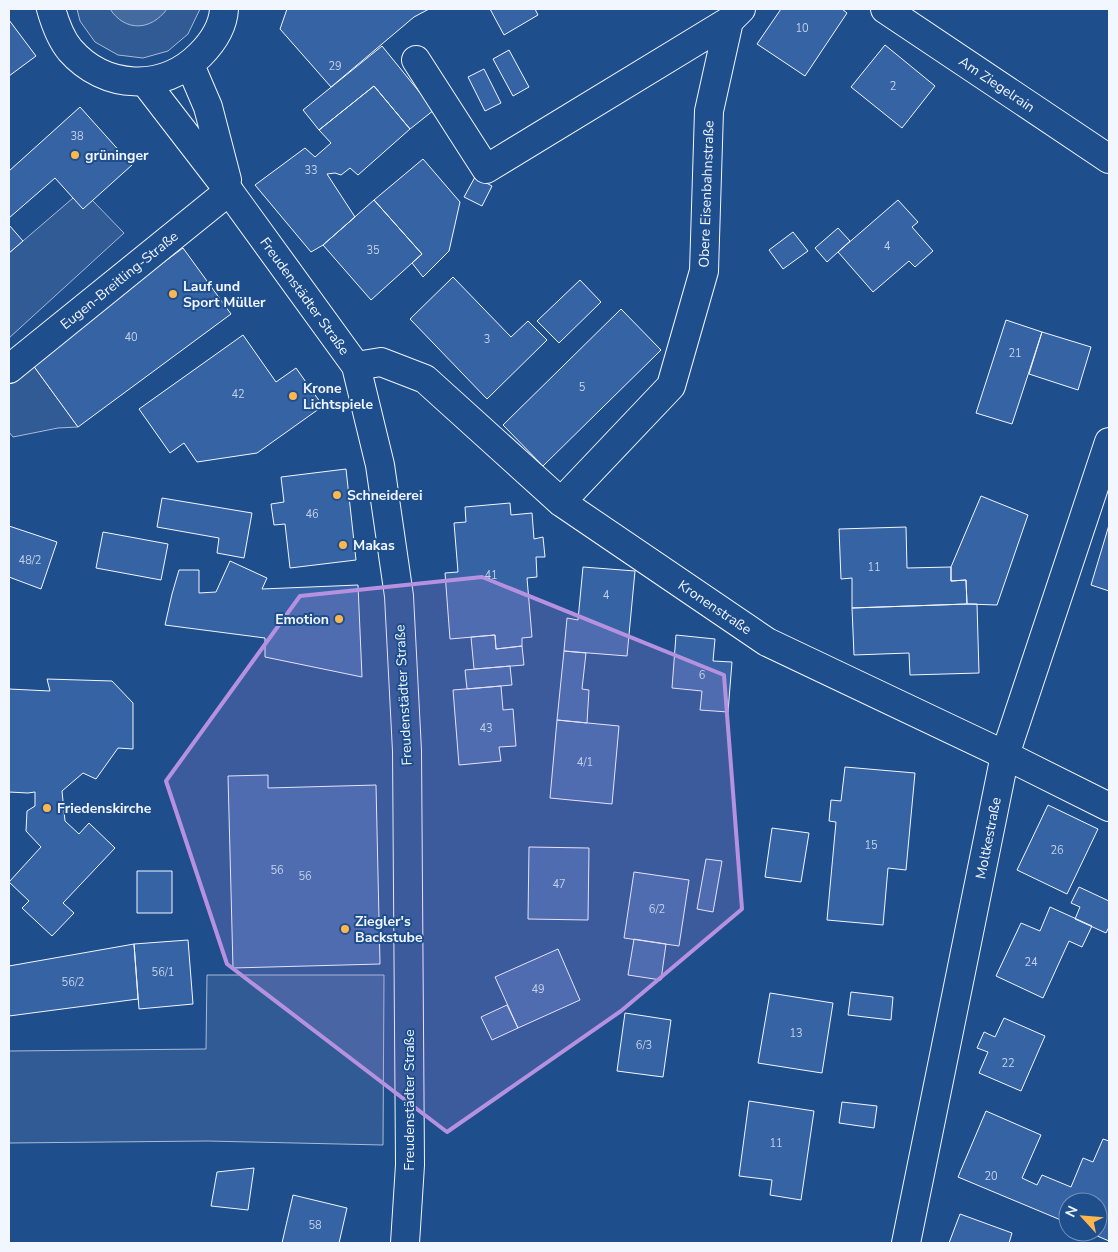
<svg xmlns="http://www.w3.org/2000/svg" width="1118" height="1252" viewBox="0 0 1118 1252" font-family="'Nunito Sans',sans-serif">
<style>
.built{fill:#305b95;stroke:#a8bbd7}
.water{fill:#446ba0;stroke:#a8bbd7}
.building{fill:#3563a3;stroke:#f2f6ff}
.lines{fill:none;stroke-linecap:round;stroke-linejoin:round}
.street-casing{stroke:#f2f6ff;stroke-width:30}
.secondary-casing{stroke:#f2f6ff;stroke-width:30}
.street{stroke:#1f4e8c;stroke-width:28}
.secondary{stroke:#1f4e8c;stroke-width:28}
.marked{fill:#b691df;fill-opacity:0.2;stroke:#b691df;stroke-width:4;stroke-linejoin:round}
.poi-dot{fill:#ffb74d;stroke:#1f4e8c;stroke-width:2}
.labels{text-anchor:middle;stroke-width:4;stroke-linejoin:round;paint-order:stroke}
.number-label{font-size:11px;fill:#c3d1e8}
.street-label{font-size:14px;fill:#f2f6ff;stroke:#1f4e8c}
.poi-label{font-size:14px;font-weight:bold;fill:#f2f6ff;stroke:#1f4e8c;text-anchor:start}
</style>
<rect width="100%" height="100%" fill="#1f4e8c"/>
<path class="built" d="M77 9H200L188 34 168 51 143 58 118 55 95 42 80 21Z
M73 198 92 200 124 233 9 338V253Z
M30 361 78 427 58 428 13 437 9 432V382Z
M207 975H384L383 1145 207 1141 9 1143V1051L206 1049Z"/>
<path class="water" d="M110 9H167C151 31 125 32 110 9Z"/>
<path class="building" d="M287 9H429L414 17 331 87 280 29Z
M490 9H535L538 15 504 35Z
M781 9H842L847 13 805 76 757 44Z
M9 20 36 56 9 76Z
M885 45 935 86 902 128 851 87Z
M382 46 434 110 410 129 374 86 319 130 303 110Z
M509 50 529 87 513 96 493 59Z
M484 69 501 103 485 111 468 77Z
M374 86 410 129 358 175 350 168 341 175 335 173 327 174 355 217 323 245 311 252 255 185 305 148 315 157 331 143 319 130Z
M80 107 132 165 83 209 55 178 9 218V171Z
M423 159 460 202 449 251 423 277 412 263 422 254 374 200Z
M475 177 492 186 482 206 464 197Z
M374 200 422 254 371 300 323 245Z
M898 200 918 222 912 227 933 251 915 267 909 261 873 292 838 252Z
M9 225 23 241 9 253Z
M838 228 850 241 827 262 815 248Z
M793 232 808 251 783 269 769 250Z
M183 248 231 314 78 427 30 361Z
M453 277 511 337 528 321 547 340 487 399 410 319Z
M580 280 601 302 559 343 537 321Z
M621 309 661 350 543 466 503 425Z
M1006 320 1042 332 1012 424 976 413Z
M1042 332 1091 347 1078 390 1029 374Z
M243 335 276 382 296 368 323 406 257 453 197 462 184 443 170 453 139 409Z
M346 469 356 560 290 568 285 524 274 525 271 504 284 502 281 477Z
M981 496 1028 515 997 605 967 604 966 580 951 581V567Z
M162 498 252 513 244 558 217 553 219 538 157 527Z
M510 503 511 515 532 513 534 539 543 537 545 557H536L537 577 527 578 532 637 522 638V646L496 649 495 635 450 639 445 573 458 572 454 523 466 522 465 507Z
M1109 525V591L1091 585Z
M9 526 57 542 41 589 9 577Z
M906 527 907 568 951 567V581L966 580 967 604 852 608V578L841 579 839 529Z
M103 532 168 544 161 580 96 568Z
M230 561 267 578 262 589 358 585 362 677 265 657V638L165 625 172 594 179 570H199V593L216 592Z
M583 567 635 571 627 656 564 651 567 618 578 620Z
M967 604H977L979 673 910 675 909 653 854 655 852 608Z
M495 635 496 649 522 646 524 665 474 669 471 637Z
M676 635 715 639 713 661 732 662 728 712 700 710 702 691 672 688Z
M564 651 586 653 582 689 589 690 587 723 557 720Z
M510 666 512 685 467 689 465 670Z
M47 679 112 681 133 703V749L118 748 96 779 83 773 62 791 65 821 79 834 89 823 115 848 63 903 74 913 52 936 22 908 29 901 9 882 41 847 26 831 27 811 35 806V792L28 793 9 792V689L50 691Z
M501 686 503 710 513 709 516 746 499 747 501 761 459 765 453 690Z
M557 720 619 726 612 804 550 798Z
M845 767 915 773 906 870 888 868 883 925 827 920 836 822 829 821 831 800 841 801Z
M268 775V788L376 785 380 964 233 968 228 776Z
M1048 805 1098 829 1067 894 1017 870Z
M772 828 809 833 801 882 765 877Z
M529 847 589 848 588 920 528 919Z
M706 859 722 861 713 912 697 909Z
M137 871H172V913H137Z
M634 872 689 880 679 946 624 938Z
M1079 887 1109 901V927L1106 933 1075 919 1080 907 1071 903Z
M1050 907 1092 926 1082 947 1069 941 1043 998 996 976 1021 923 1040 931Z
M634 939 666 944 661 980 628 975Z
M188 940 193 1004 139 1009 134 944Z
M134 944 138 999 9 1016V966Z
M558 949 580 1000 518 1028 495 977Z
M851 992 893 997 891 1020 848 1015Z
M770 993 833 1003 822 1073 758 1063Z
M507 1005 518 1028 492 1040 481 1017Z
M625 1013 671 1020 663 1077 617 1071Z
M1004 1018 1045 1036 1021 1091 979 1073 988 1052 977 1048 984 1032 995 1037Z
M749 1101 814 1111 801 1200 770 1195 772 1180 739 1176Z
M842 1102 877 1106 874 1128 839 1123Z
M986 1111 1041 1135 1022 1178 1037 1185 1042 1175 1071 1187 1083 1158 1093 1162 1103 1139 1109 1141V1241L1088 1232H1098V1202H1068V1223L958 1177Z
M254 1168 248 1210 211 1206 217 1172Z
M293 1195 347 1208 339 1243H282Z
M960 1214 1012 1233 1009 1243H949Z"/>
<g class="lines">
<defs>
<path id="street" d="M885 9 1109 159
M416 60 486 169 729 21
M356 366 381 362 425 379 561 502 767 642 1005 755 1109 807
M9 369 229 191
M561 502 671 386 704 271 709 111 729 21 741 9
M906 1243 1005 755 1109 442"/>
<path id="secondary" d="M51 9C55 23 60 38 70 50 105 90 163 92 200 55 212 43 223 27 224 9
M190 65 208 107 227 180
M145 82 229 191 356 366 380 465 399 596 407 751 410 1165 405 1243"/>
</defs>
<use href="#street" class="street-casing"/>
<use href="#secondary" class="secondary-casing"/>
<use href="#street" class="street"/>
<use href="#secondary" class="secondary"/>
</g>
<path class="marked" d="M482 577 724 675 742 909 621 1011 447 1132 227 964 166 781 300 596Z"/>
<g class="poi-dot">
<circle cx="75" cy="155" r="5"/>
<circle cx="173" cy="294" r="5"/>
<circle cx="293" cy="396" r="5"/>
<circle cx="337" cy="495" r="5"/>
<circle cx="343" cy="545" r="5"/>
<circle cx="339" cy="619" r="5"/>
<circle cx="47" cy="808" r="5"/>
<circle cx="345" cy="929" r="5"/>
</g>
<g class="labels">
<g class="number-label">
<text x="802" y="32">10</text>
<text x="335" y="70">29</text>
<text x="893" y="90">2</text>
<text x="77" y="140">38</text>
<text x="311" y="174">33</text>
<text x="887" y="250">4</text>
<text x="373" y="254">35</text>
<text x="131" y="341">40</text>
<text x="487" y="343">3</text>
<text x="1015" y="357">21</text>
<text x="582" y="391">5</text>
<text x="238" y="398">42</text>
<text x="312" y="518">46</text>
<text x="30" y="564">48/2</text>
<text x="874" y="571">11</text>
<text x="491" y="579">41</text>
<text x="606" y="599">4</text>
<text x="702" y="679">6</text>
<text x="486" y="732">43</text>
<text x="585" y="766">4/1</text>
<text x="871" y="849">15</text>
<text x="1057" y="854">26</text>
<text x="277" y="874">56</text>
<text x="305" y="880">56</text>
<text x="559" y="888">47</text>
<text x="657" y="913">6/2</text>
<text x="1031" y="966">24</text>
<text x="163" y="976">56/1</text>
<text x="73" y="986">56/2</text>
<text x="538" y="993">49</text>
<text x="796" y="1037">13</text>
<text x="644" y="1049">6/3</text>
<text x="1008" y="1067">22</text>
<text x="776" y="1147">11</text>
<text x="991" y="1180">20</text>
<text x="315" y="1229">58</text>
</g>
<g class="street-label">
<text transform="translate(997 84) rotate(34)" y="5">Am Ziegelrain</text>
<text transform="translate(706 194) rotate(-88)" y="5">Obere Eisenbahnstraße</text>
<text transform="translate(119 280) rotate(-39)" y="5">Eugen-Breitling-Straße</text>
<text transform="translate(305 296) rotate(54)" y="5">Freudenstädter Straße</text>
<text transform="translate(715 607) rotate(34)" y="5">Kronenstraße</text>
<text transform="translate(403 695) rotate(-93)" y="5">Freudenstädter Straße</text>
<text transform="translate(988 838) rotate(-79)" y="5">Moltkestraße</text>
<text transform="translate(409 1100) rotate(-90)" y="5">Freudenstädter Straße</text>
</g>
<g class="poi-label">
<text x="85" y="160">grüninger</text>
<text x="183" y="291">Lauf und<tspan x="183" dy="16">Sport Müller</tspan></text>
<text x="303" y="393">Krone<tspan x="303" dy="16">Lichtspiele</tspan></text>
<text x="347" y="500">Schneiderei</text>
<text x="353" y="550">Makas</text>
<text x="329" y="624" text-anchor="end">Emotion</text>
<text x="57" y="813">Friedenskirche</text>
<text x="355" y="926">Ziegler's<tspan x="355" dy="16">Backstube</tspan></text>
</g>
</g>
<rect width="1118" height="1252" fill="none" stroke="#f2f6ff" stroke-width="20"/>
<g transform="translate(1083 1217) rotate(296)"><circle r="24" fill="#1f4e8c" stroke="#7391ba"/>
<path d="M0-4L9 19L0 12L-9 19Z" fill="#ffb74d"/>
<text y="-8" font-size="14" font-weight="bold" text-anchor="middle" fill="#f2f6ff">N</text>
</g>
</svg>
